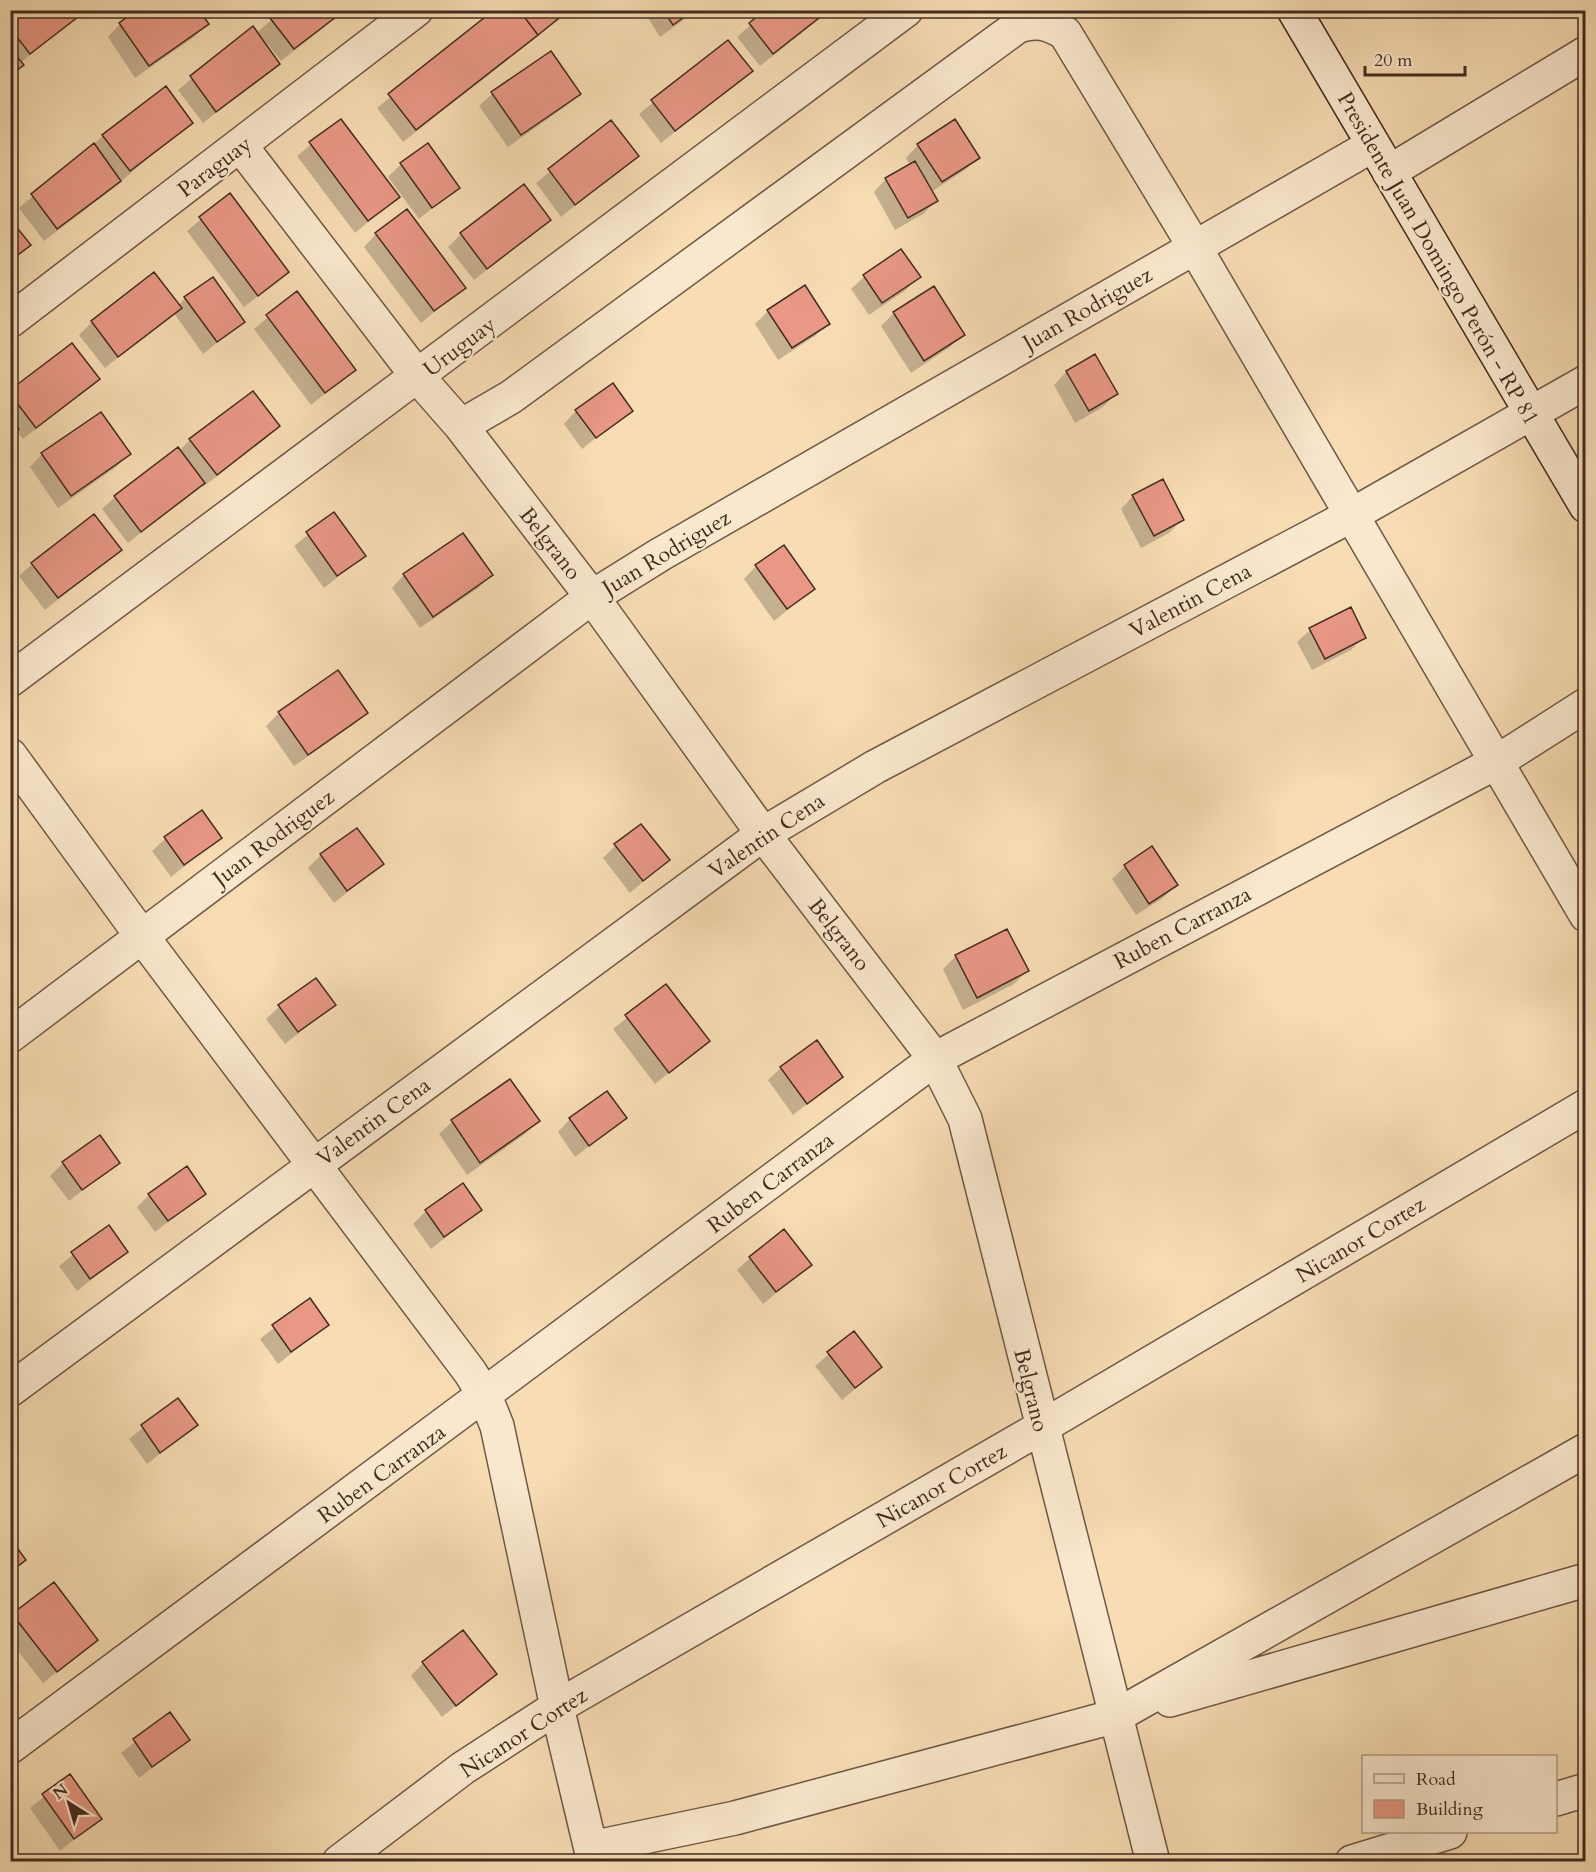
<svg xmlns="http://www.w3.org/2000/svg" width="1596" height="1872" viewBox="0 0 1596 1872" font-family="Cardo,serif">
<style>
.shadow{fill:#0003}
.building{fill:#e99886;stroke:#422c1f;stroke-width:1.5}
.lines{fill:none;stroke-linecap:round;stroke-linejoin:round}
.street-casing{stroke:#6f5844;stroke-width:36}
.secondary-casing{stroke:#422c1f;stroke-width:36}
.street{stroke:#fae8ce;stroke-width:33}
.secondary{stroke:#fae8ce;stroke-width:33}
.labels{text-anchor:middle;stroke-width:4.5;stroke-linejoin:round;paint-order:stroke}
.street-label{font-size:22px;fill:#422c1f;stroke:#fae8ce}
</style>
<rect width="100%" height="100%" fill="#f7dcb4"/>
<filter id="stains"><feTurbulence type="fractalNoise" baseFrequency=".00333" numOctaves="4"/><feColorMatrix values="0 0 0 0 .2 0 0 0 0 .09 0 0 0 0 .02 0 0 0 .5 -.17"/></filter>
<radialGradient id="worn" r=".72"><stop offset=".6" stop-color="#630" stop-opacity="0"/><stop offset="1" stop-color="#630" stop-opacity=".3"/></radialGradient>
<path class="shadow" d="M15 10H86L20 63 22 65 10 76V14Z
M282 10H346L281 61 258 32Z
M498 10H571L403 142 377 108Z
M643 10H697L660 37Z
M767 10H831L760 66 737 37Z
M120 24H207L194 37 135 78 108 37Z
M253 28 278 64 203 123 178 90Z
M728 42 751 71 661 143 639 114Z
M579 93 566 106 508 147 479 106 492 94Z
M340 121 398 197 355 233 297 156Z
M191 122 106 194 44 241 19 208 103 136Z
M611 122 637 156 561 217 536 183Z
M918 145 978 158 965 170 931 192 936 201 923 214 895 230 874 192 886 179 910 166 906 158Z
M401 164 458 187 419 219 388 177Z
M230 195 288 272 244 307 187 231Z
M549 220 474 280 448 247 461 234Z
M376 234 464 287 421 323 364 247Z
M901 251 919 277 906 290 869 315 851 289 864 277Z
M297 293 354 370 311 405 254 329Z
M185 298 243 322 203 354 174 313 105 368 79 335 92 322 178 306Z
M768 311 828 323 815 336 778 360 755 324Z
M894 313 963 334 950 347 911 373 881 326Z
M1095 356 1116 394 1103 407 1075 423 1054 385 1066 372Z
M98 379 23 439 16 430 10 435V392Z
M631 410 582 449 564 424 576 411Z
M278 426 265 439 203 487 201 484 128 543 102 509 115 497 179 451 190 440Z
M42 454H129L116 467 58 508 30 467Z
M1133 496 1182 520 1169 533 1141 548 1121 509Z
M334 514 364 556 324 588 294 546Z
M120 550 45 610 19 576 32 564Z
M756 566 813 589 774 621 744 579Z
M404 575H491L478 588 420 628 392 588Z
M1310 630 1364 637 1351 650 1312 670 1297 642Z
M338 672 366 713 353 725 294 766 266 726 279 713Z
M220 838 171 877 152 851 165 839Z
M615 846 668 860 630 893 603 858Z
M1152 848 1176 885 1163 898 1136 915 1112 879 1125 866Z
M321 855 382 864 334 903 308 868Z
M956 956 1027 971 1014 984 963 1010 943 969Z
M666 986 708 1041 655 1084 613 1029Z
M334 1005 285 1044 266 1019 279 1007Z
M781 1068 841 1077 793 1115 768 1080Z
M510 1081 538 1121 525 1134 467 1175 439 1134 452 1122Z
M625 1118 575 1157 558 1132 570 1119Z
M118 1162 69 1201 50 1176 63 1163Z
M204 1193 155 1232 137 1207 149 1195Z
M480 1210 431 1249 413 1224 426 1211Z
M108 1227 126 1252 77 1291 59 1266Z
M750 1258 810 1265 763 1304 737 1270Z
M309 1300 327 1325 278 1364 260 1339Z
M853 1333 880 1367 842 1400 815 1366Z
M178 1400 196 1425 147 1464 129 1439Z
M13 1615 96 1640 43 1683 10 1641V1618Z
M423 1663 495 1674 442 1717 411 1676Z
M170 1714 188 1740 139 1778 121 1753Z
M70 1776 100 1819 60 1851 30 1808Z"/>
<path class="building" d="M12 10H87L30 54 10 28Z
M137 10H199L209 24 149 66 119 23Z
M280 10H345L294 49 270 18Z
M494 10H519L538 35 416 130 388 94Z
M519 10H569L538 35Z
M663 10H694L673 25Z
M765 10H829L773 54 749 23Z
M253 26 280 64 216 112 190 76Z
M728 40 753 71 675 131 651 100Z
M10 48 24 65 10 75Z
M551 51 581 94 521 135 491 92Z
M166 86 193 123 130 171 102 135Z
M341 119 400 197 368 221 309 142Z
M955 119 980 158 942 182 917 144Z
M611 120 639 156 575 205 548 169Z
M94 143 121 181 57 229 31 194Z
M428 143 460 188 432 208 400 163Z
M915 161 938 201 908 218 885 178Z
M524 184 551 220 487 269 460 233Z
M230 193 289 272 258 296 199 217Z
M407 209 466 288 434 311 375 233Z
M10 219 31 245 10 261Z
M901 249 921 277 882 303 863 275Z
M154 272 182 308 118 357 91 321Z
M213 277 245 322 217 342 184 297Z
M805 285 830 324 792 348 767 310Z
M934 286 965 335 924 361 893 312Z
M297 291 356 370 325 393 266 315Z
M72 343 100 379 36 428 10 394V390Z
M1095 354 1118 394 1089 411 1066 371Z
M613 383 633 411 596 438 575 410Z
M253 391 280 426 217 475 189 439Z
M101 412 131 454 71 496 41 453Z
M10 417 19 429 10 435Z
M178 447 205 483 141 532 114 496Z
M1163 479 1184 520 1154 536 1132 495Z
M334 512 366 556 337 576 306 532Z
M94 514 122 550 58 598 31 563Z
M463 533 493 575 433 617 403 574Z
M784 545 815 589 787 609 755 565Z
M1351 607 1366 638 1325 659 1309 628Z
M338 670 368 713 308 755 278 712Z
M202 810 222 838 184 865 164 837Z
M641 824 670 860 643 881 614 844Z
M357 828 384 864 347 891 320 854Z
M1152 846 1178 885 1149 904 1124 865Z
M1007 929 1029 971 977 998 955 955Z
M316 978 336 1005 298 1032 278 1005Z
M666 984 710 1041 669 1073 625 1015Z
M817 1040 843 1077 807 1104 780 1067Z
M510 1079 540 1121 480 1163 451 1120Z
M607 1091 627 1118 589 1146 569 1118Z
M100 1135 120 1163 82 1190 62 1162Z
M187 1166 206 1194 168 1221 148 1194Z
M463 1183 482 1210 444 1237 425 1210Z
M109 1225 128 1252 90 1279 71 1252Z
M784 1229 812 1265 776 1292 749 1257Z
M310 1298 329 1325 291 1352 272 1325Z
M854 1331 882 1367 855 1388 827 1352Z
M178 1398 198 1425 160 1453 141 1425Z
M10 1538 26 1560 10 1572Z
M54 1582 98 1640 57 1672 12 1614Z
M463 1630 497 1674 456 1706 422 1662Z
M10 1675 18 1687 10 1692Z
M170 1712 190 1740 152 1767 133 1739Z
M70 1774 102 1819 74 1839 42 1794Z"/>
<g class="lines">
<defs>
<path id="street" d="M240 145 418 377 461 426 592 597 763 834 935 1059 965 1119 1153 1862
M1389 172 1586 53
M10 321 416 10
M461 426 511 397 1018 26C1037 20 1048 23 1065 33L1194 246 1586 915
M10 680 906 10
M10 755 141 935 470 1372 485 1396 497 1426 557 1707 594 1862
M10 1036 592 597 661 554 1373 145
M10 1390 763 834 875 767 1350 516 1586 382
M1170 1700 1586 1580
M10 1747 935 1059 1495 763 1586 705
M1556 1799 1586 1790
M591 1848 735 1818 1116 1716 1586 1450
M339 1862 463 1768 557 1707 1042 1427 1586 1106
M1352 1862 1450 1832"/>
<path id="secondary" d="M1294 10 1586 506"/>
</defs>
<use href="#street" class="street-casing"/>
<use href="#secondary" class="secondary-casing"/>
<use href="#street" class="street"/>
<use href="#secondary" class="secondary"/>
</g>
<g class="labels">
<g class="street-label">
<text transform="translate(214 166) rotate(-37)" y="8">Paraguay</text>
<text transform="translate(1439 258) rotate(60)" y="8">Presidente Juan Domingo Perón - RP 81</text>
<text transform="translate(1087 308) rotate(-30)" y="8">Juan Rodriguez</text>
<text transform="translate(459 346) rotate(-37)" y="8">Uruguay</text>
<text transform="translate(551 543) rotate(52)" y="8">Belgrano</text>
<text transform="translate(666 552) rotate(-31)" y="8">Juan Rodriguez</text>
<text transform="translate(1190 600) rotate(-28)" y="8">Valentin Cena</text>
<text transform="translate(766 835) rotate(-34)" y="8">Valentin Cena</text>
<text transform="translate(273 837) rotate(-37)" y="8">Juan Rodriguez</text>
<text transform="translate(1182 927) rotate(-28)" y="8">Ruben Carranza</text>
<text transform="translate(840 934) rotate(52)" y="8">Belgrano</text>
<text transform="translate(373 1121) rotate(-36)" y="8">Valentin Cena</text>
<text transform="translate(770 1182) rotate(-37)" y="8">Ruben Carranza</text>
<text transform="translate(1360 1239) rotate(-31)" y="8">Nicanor Cortez</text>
<text transform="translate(1032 1390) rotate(76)" y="8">Belgrano</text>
<text transform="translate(381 1473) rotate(-36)" y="8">Ruben Carranza</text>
<text transform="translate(941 1485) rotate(-30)" y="8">Nicanor Cortez</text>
<text transform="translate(523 1732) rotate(-33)" y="8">Nicanor Cortez</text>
</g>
</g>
<rect width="1596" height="1872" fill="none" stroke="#f7dcb4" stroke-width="36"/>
<rect x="12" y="12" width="1572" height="1848" fill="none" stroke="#422c1f" stroke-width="3"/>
<rect x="18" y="18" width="1560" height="1836" fill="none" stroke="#422c1f" stroke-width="1.5"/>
<rect x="1362" y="1755" width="195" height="78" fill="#fae8ce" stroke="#b09d88" stroke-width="1.5"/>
<rect x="1374" y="1774" width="30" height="9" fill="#fae8ce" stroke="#b09d88" stroke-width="1.5"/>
<text x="1416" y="1785" font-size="18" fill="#422c1f">Road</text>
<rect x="1374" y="1800" width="30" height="18" fill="#e99886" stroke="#b09d88" stroke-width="1.5"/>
<text x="1416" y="1815" font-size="18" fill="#422c1f">Building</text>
<g transform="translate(69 1803) rotate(323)" stroke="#fae8ce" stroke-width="4.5" paint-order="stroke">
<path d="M0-4.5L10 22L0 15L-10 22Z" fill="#422c1f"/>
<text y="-9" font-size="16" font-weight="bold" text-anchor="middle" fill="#422c1f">N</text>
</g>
<path d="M1365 66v9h100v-9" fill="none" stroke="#422c1f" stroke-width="3"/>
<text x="1374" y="66" font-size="18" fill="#422c1f" stroke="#fae8ce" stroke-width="4.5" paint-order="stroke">20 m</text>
<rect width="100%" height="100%" filter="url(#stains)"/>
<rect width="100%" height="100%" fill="url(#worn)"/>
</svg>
